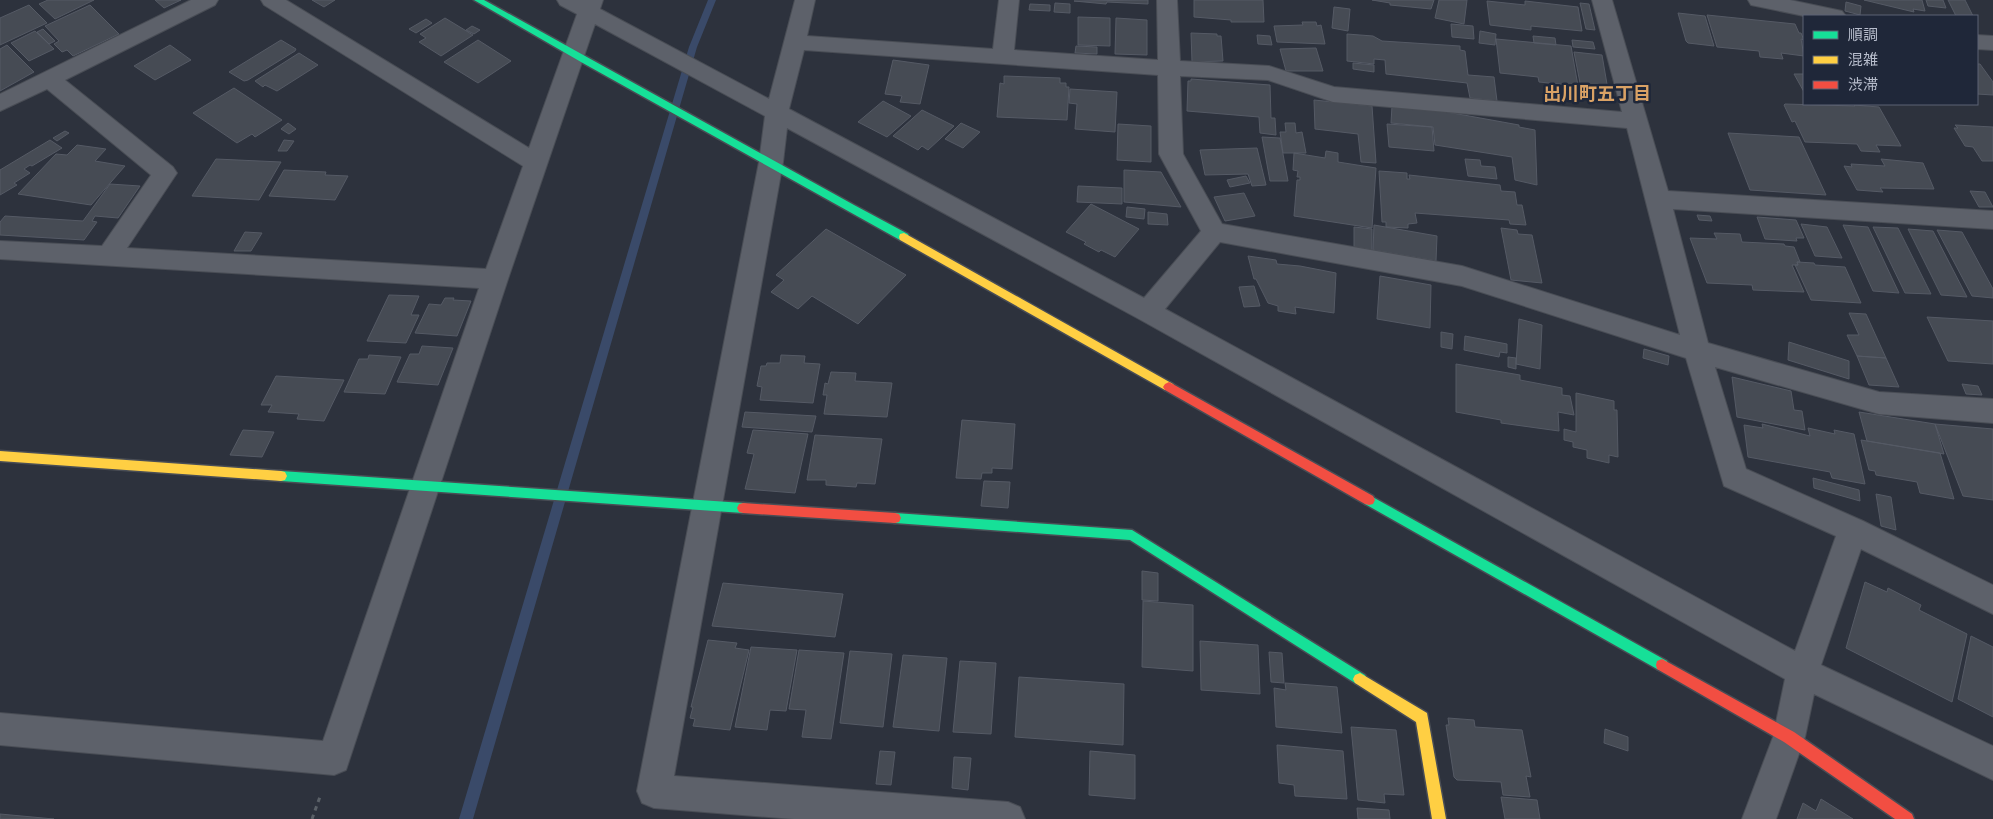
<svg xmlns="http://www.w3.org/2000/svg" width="1993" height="819" viewBox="0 0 1993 819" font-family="Manrope,'Noto Sans JP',sans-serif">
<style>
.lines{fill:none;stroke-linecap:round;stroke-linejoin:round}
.stream{fill:#3a4a69;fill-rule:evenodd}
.building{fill:#464b54;stroke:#555a65}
.street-casing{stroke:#494d55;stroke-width:2}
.fast-casing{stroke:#494d55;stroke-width:3}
.slow-casing{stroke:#494d55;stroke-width:3}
.jam-casing{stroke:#494d55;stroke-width:3}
.path{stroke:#5a6067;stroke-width:3;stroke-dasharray:4.5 4.5;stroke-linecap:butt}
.street{fill:#5d616a;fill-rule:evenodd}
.fast{fill:#16e098;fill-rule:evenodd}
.slow{fill:#ffcf43;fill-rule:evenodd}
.jam{fill:#f24e42;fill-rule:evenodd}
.labels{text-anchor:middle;stroke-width:5;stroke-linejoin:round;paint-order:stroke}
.neighbourhood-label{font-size:18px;font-weight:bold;fill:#daa265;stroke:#1f2739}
</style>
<rect width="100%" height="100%" fill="#2d323d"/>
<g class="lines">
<path class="stream" d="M708 0H716L697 47 473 819H459L689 47Z"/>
</g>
<path class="building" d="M48 0H94L55 19 39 4Z
M155 0H181L164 8Z
M312 0H335L324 7Z
M1148 0V4L1107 2 1106 4 1074 1Z
M1194 0H1263L1264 22H1231V20L1194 17Z
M1372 0H1434L1431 9 1390 5V3Z
M1439 0H1467L1464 24 1435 18Z
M1864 0H1922L1925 11 1913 9 1914 12Z
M1926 0H1943L1946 8 1928 6Z
M1948 0H1965L1973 16H1956Z
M1487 1 1525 5V1L1578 7 1582 31 1531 26V30L1490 25Z
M1846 2 1861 6 1860 15 1845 11Z
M1055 3 1070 4V13L1054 12Z
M1580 3 1589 4 1595 30 1586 29Z
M1030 4 1050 5V11L1029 10Z
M29 5 47 23 0 45V18Z
M90 5 119 34 73 56 67 50 62 52 54 44 59 41 45 26Z
M1334 7 1350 9 1348 31 1332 28Z
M1678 13 1705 16 1714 46 1688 43 1686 41Z
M1707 15 1795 24 1799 33H1801L1804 40 1801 39 1804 56 1781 53 1783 59 1760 57 1759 51 1717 47Z
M1078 17 1110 18V46L1078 45Z
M445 18 473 35 441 56 419 42 426 38 420 34Z
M1116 18 1147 20V55L1115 54Z
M426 19 432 23 416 33 409 29Z
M1302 22H1316L1317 26 1321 25 1325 44 1277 42 1274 26 1303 25Z
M1451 24 1473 26 1474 39 1452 37Z
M472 26 480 30 474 34 466 30Z
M43 29 55 41 49 44 37 32Z
M35 31 54 49 29 61 11 43Z
M1480 31 1496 34 1495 45 1479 43Z
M1191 33 1217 34V36H1221L1223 61 1192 62Z
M1347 34 1373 36 1382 41 1460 46V50L1465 51 1468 75 1494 77 1497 101 1470 98 1467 83 1386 74 1385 60 1374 59V64L1347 61Z
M1257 35 1270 36 1272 45 1258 44Z
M1533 36 1555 38 1556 45 1534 43Z
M1496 39 1571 46 1578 86 1539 82 1538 77 1500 73Z
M281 40 296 49 295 51 248 80 244 81 229 72Z
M478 40 511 61 478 83 444 62Z
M1572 40 1593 42 1595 49 1573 47Z
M7 45 34 72 0 91V49Z
M170 45 191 60 155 80 134 66Z
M1076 46 1097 47V54L1075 53Z
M1316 48 1323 71H1286L1280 49Z
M1574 52 1602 55 1608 90 1581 88Z
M299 53 318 65 277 91 265 85 263 87 255 81Z
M893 60 929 65 920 104 900 102 902 96 885 94Z
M1353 63 1374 65V72L1353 69Z
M1977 64H1980L1993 82V95L1977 94Z
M1794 74H1804V92Z
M1004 76 1060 78V83H1066V87H1069L1067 120 997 117 1000 83 1004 84Z
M1191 79 1270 85 1271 118H1275L1276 135 1260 133 1259 117 1187 111 1188 81H1191Z
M234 88 282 120 255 137 252 134 237 143 193 113Z
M1070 89 1117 92 1115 132 1075 129 1077 104 1069 103Z
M1314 100 1372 106 1376 163 1361 162 1358 134 1315 129Z
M883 101 911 116 887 137 858 122Z
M1785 104 1855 106 1854 105 1879 107 1901 146 1876 145 1880 152 1861 151 1857 144 1805 142 1795 121 1792 122 1784 105Z
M1392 106 1436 110 1519 125V127L1535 130 1537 185 1515 180 1512 157 1435 145 1433 127 1391 123Z
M922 110 954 126 928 150 922 146 918 150 893 136Z
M288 123 296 129 289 134 281 129Z
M961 123 980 132 963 148 945 139Z
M1285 123H1295L1296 133 1302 132 1306 153H1283L1280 132H1286Z
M1118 124 1151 126V162L1117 160Z
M1387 124 1432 127 1434 151 1389 147Z
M1955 125 1993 127V161H1982L1973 147 1965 146 1954 128H1958Z
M65 131 69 133 57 141 53 138Z
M1728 133 1799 137 1826 195 1750 190Z
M1262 137 1280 138 1288 181H1270Z
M50 140 62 148 32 166 30 165 24 169 30 173 14 183 17 185 0 195V170Z
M284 140 294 141 287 151H278Z
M77 145 106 149 95 161 125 166 91 205 18 194 56 154 67 155Z
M1257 148 1266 185 1252 186 1248 174 1205 175 1200 150Z
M1326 151 1338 153V162L1376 168 1372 228 1294 216 1297 180H1300V177H1297L1298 171 1293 170 1294 153 1325 158Z
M216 159 281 162 259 200 192 196Z
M1465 159 1480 160 1481 166 1495 167 1497 179 1468 176Z
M1881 159 1923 163 1934 189 1880 188 1883 192 1857 190 1844 166 1852 167 1851 164 1885 166Z
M284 170 326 172 325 175 348 176 335 200 269 196Z
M1124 170 1161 172 1181 207 1124 202Z
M1379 171 1407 173V179H1410L1409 175 1500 185 1501 191 1515 192 1517 205H1522L1526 225 1510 224 1509 220 1415 213 1417 223 1408 224V228L1386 227V222H1382Z
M1246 176 1250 183 1230 187 1227 180Z
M110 184 140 186 118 218 95 216 92 221 97 222 84 240 0 235V222L5 216 83 221Z
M1078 186 1122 188V204L1077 202Z
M1970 191 1985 192 1993 207H1979Z
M1244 193 1255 216 1225 221 1214 197Z
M1091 204 1139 229 1115 257 1101 250 1099 252 1084 244 1086 242 1066 232Z
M1127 207 1145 209 1144 219 1126 217Z
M1148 212 1167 214 1168 225 1148 224Z
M1697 215 1710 216 1712 221 1699 220Z
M1757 217 1796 220 1804 238H1796L1797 241 1765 239Z
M1801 224 1827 227 1842 258 1815 256Z
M1374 225 1437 236 1436 261 1373 250Z
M1843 225 1868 227 1899 293 1873 291Z
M1354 227 1372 229V250L1354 247Z
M1873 227 1898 228 1931 294 1905 293Z
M1501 228 1517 230 1518 234 1532 235 1542 283 1511 280Z
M826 229 906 275 858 324 812 296 798 309 771 292 784 280 776 275Z
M1908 229 1933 231 1967 297 1941 295Z
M1937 230 1962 232 1993 289V298L1972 296Z
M245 232 262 233 251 251H234Z
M1714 233 1740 234 1742 242 1784 244 1785 246 1794 247 1800 262H1797L1798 265H1792L1804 292 1753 290 1752 285 1707 283 1690 238 1717 239Z
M1248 256 1276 260 1277 264 1300 266 1336 273 1334 313 1295 307 1296 314 1278 311V306L1268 303 1256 279H1254Z
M1797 262 1814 263 1815 265 1845 267 1861 303 1811 300 1795 265H1798Z
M1380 276 1431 285 1430 328 1377 319Z
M1254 286 1260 306 1244 307 1239 287Z
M389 295 419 296 411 315H419L406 343 367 341Z
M445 298H454L453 300 471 301 457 336 415 333 429 304 441 305Z
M1849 313 1866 314 1886 358 1857 356 1847 335H1859Z
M1927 317 1993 321V364L1948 361Z
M1519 319 1542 325 1540 369 1516 364Z
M1441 332 1453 334 1452 349 1441 347Z
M1465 336 1507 344V353L1500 352 1499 357 1464 350Z
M1789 342 1849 361V379L1788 360Z
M422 346 453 348 438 385 397 382 410 354H419Z
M1644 349 1669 356 1668 365 1643 358Z
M369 355 401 357 385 394 344 392 359 359H368Z
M781 355 805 356 804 363 820 364 813 403 760 400 762 387 757 386 761 366H766L767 363H780Z
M1857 356 1886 358 1899 387 1869 385Z
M1508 357 1516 358V369L1508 367Z
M1456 364 1520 375V380L1562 388V395L1570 396 1574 415 1558 412 1559 431 1501 423V420L1456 412Z
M831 372 856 373 855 381 892 383 887 417 824 414 827 395H823L825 383 828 384Z
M276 376 344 380 324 421 297 419 299 414 268 412 272 405H261Z
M1732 377 1791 391 1794 410 1802 411 1805 430 1737 417Z
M1962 384 1978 386 1982 395 1966 394Z
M1576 393 1614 401V410H1617L1618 457 1609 455V463L1587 458V450L1573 447V442L1564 440V429L1576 432Z
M745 412 816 416 812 432 742 427Z
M1859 412 1935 424 1944 454 1867 441Z
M962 420 1015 424 1012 469 992 468V473H982L981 479 956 478Z
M1762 424 1810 436 1808 428 1835 434 1834 430 1854 434 1865 484 1832 478 1830 472 1748 457 1744 425 1763 428Z
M1935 424 1993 429V500L1963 496Z
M243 430 274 432 262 457 230 455Z
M753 430 808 434 795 493 745 489 754 454 747 453Z
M815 435 882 439 875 484 857 483 856 487 826 485V480H807Z
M1861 440 1940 453 1954 499 1920 493 1917 482 1876 475 1875 471 1869 470Z
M1813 478 1859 490 1860 501 1814 488Z
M984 481 1010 482 1008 508 981 506Z
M1876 494 1891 497 1896 530 1881 526Z
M1142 571 1158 573V601L1142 600Z
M1865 582 1887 592 1888 588 1921 605 1919 610 1967 634 1952 702 1846 648Z
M723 583 843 594 835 637 712 626Z
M1143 601 1193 605V671L1142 667Z
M1971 636 1993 647V717L1958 699Z
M708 640 737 643 735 648 749 650 730 730 693 726 695 719 690 718 693 707H691Z
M1200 641 1258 645 1260 694 1201 690Z
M751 647 797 650 786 711 770 710 767 730 735 727Z
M799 650 844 653 831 739 802 737 806 710 789 709Z
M850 651 892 654 883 727 840 723Z
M1269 652 1282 653 1284 683 1271 682Z
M903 655 947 658 939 731 893 727Z
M960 661 996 663 991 734 953 732Z
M1019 677 1124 684 1123 745 1015 737Z
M1285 683 1337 687 1342 733 1276 727 1274 688 1286 690Z
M1448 718 1474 720 1475 727 1522 730 1531 777 1526 776 1530 797 1503 795 1501 782 1457 780 1454 777 1446 725H1449Z
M1351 727 1396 730 1404 795 1384 794 1385 803 1358 800Z
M1605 729 1628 737V751L1604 743Z
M1277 745 1343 751 1347 799 1295 796 1294 785 1279 783Z
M880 751 895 752 891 785 876 784Z
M1090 751 1135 755V799L1089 795Z
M954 757 971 758 968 790 952 788Z
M1501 797 1537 800 1540 819H1505Z
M1821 799 1853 819H1797L1803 803 1816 811Z
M1357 808 1389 810 1390 819H1358Z
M0 814 54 819H0Z"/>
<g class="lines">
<defs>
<path id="street" d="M191 0H218L215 5 65 80 173 167 177 173 127 248 486 269 523 166 264 5 261 0H286L529 148 577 14 560 5 557 0H603L600 9 769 99 795 0H815L807 36 993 49 999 0H1019L1014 50 1158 60 1157 0H1177L1180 61 1269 66 1334 87 1622 112 1592 0H1612L1668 191 1993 211V229L1673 209 1708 343 1879 392 1993 399V423L1879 414 1715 367 1746 469 1863 521 1993 585V614L1861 549 1821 665 1993 746V780L1814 694 1805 737 1776 819H1742L1773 737 1785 679 1139 319 787 128 783 162 674 776 1008 802 1020 807 1025 819H794L654 808 642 803 637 791 759 162 765 116 595 24 508 279 346 770 334 775 0 745V713L323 741 479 288 0 259V241L102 246 151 175 47 89 0 111V94ZM804 50 1158 75 1159 154 1201 231 1144 298 789 109ZM1180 76 1268 80 1333 102 1627 128 1680 335 1462 266 1222 224 1183 154ZM1220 242 1462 286 1686 358 1724 486 1836 536 1795 651 1165 309Z
M1748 0H1790L1842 11 1846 16H1804L1751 5Z
M1977 35 1993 36V50L1977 49Z"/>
<path id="fast" d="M474 0H484L854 205 908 234 909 237 908 240H900L581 62Z
M281 471 743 503 747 504 749 508 747 512 743 513 281 481 277 480 275 476 277 472Z
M1369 495 1667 661 1668 665 1667 669 1662 671 1657 669 1365 504 1363 500 1365 496Z
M895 513 1132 530 1365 675 1367 679 1365 683 1360 685 1355 683 1130 540 895 523 891 522 889 518 891 514Z"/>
<path id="slow" d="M904 233 1173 384 1175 387 1173 390H1165L900 240 899 237 900 234Z
M0 451 281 471 285 472 287 476 285 480 281 481 0 461Z
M1360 673 1427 713 1446 819H1432L1416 722 1355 683 1353 679 1355 675Z"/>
<path id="jam" d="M1169 382 1373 496 1375 500 1373 504 1369 505 1365 504 1165 390 1163 387 1165 384Z
M743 503 895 513 899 514 901 518 899 522 895 523 743 513 739 512 737 508 739 504Z
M1662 659 1794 732 1912 814 1914 819H1895L1784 742 1657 669 1656 665 1657 661Z"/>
</defs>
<use href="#street" class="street-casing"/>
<use href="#fast" class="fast-casing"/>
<use href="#slow" class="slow-casing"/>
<use href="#jam" class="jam-casing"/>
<path class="path" d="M312 819 321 794"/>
<use href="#street" class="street"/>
<use href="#fast" class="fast"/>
<use href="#slow" class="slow"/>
<use href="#jam" class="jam"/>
</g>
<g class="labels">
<g class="neighbourhood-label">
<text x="1597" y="100">出川町五丁目</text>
</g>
</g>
<rect x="1803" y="15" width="175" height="90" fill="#1f2739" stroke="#5c6374"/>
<rect x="1813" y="31" width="25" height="8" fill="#16e098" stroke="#5c6374"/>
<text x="1848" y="40" font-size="15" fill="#b8becd">順調</text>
<rect x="1813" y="56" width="25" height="8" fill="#ffcf43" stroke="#5c6374"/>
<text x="1848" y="65" font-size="15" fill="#b8becd">混雑</text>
<rect x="1813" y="81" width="25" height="8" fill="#f24e42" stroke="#5c6374"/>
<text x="1848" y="90" font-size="15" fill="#b8becd">渋滞</text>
</svg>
